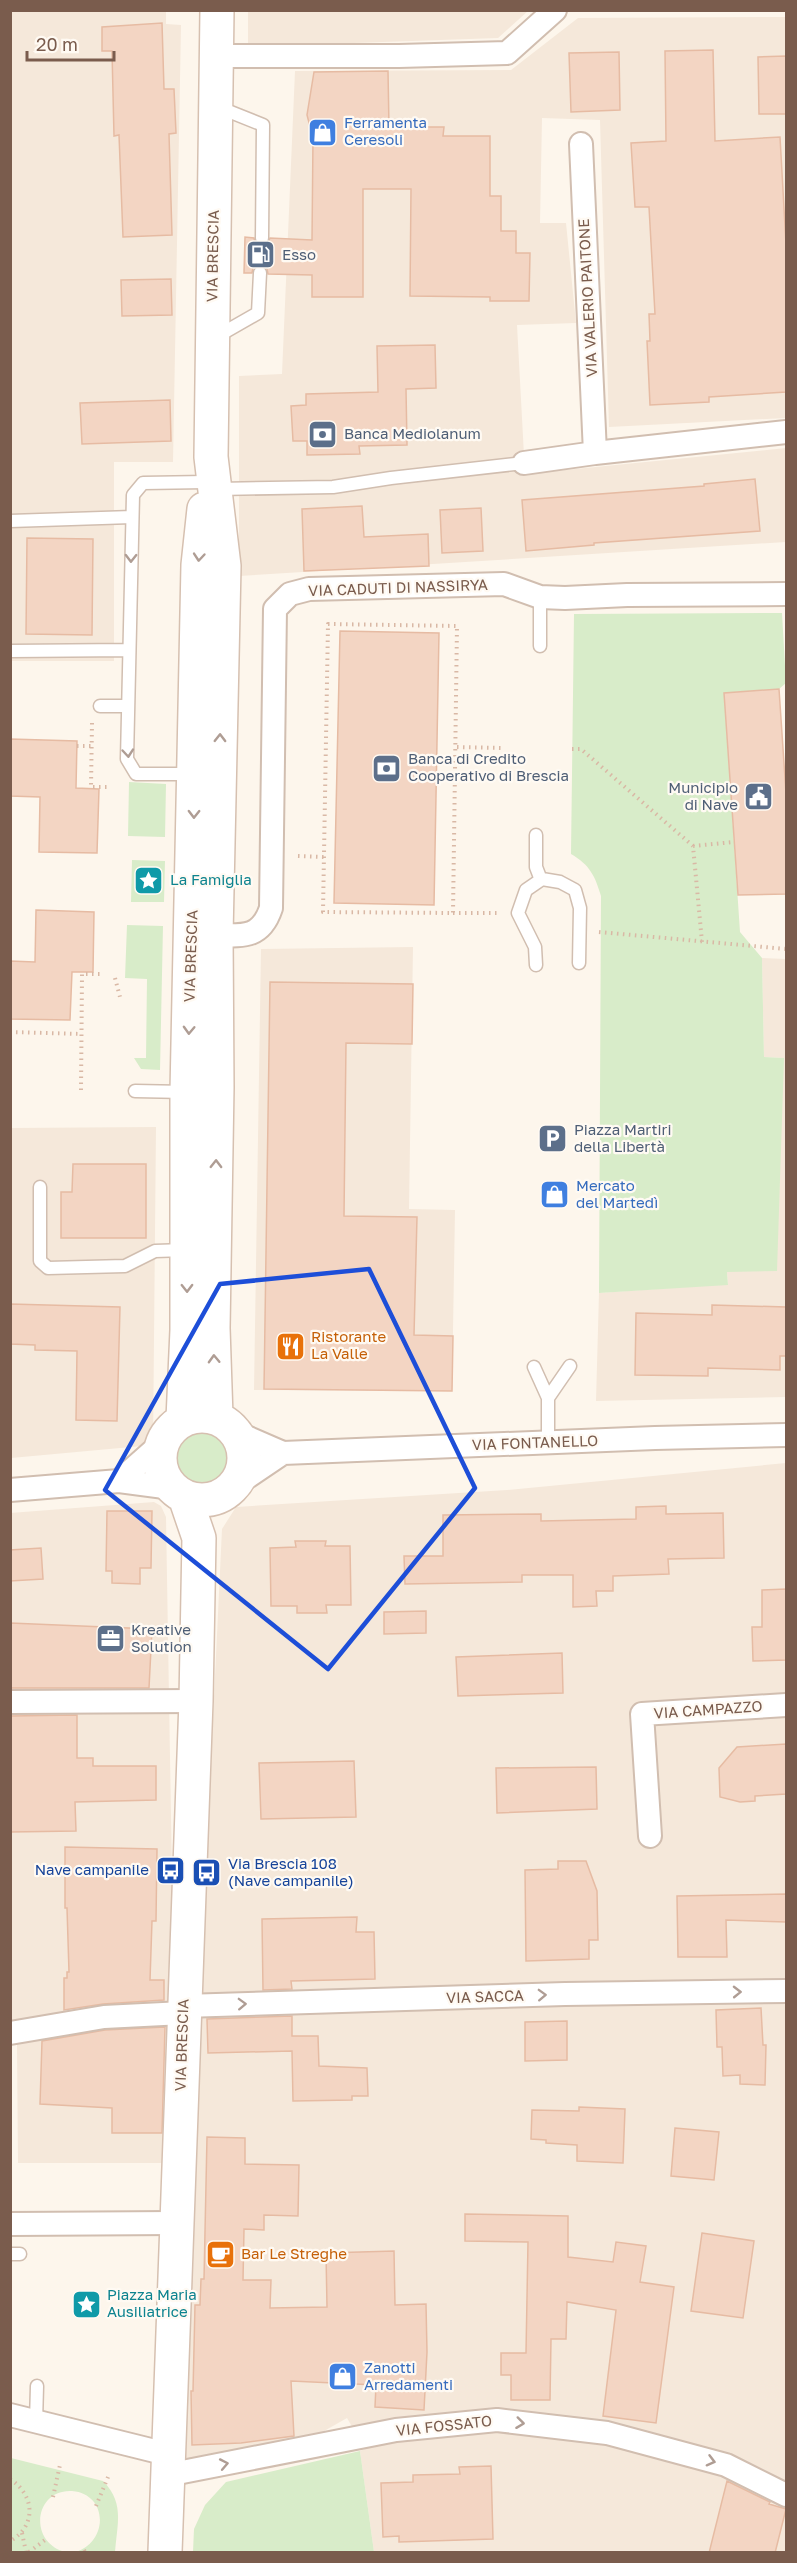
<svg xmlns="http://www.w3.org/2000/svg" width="797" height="2563" viewBox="0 0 797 2563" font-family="'Golos Text',sans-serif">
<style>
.residential{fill:#f5e8da}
.green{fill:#d8ecc9}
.building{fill:#f3d5c3;stroke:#e6bba3;stroke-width:1.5}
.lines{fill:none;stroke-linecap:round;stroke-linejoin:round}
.lane-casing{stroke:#d1beb0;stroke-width:15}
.street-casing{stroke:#d1beb0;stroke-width:26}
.secondary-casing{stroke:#d6c0b0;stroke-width:36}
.path{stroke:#d9b8a5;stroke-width:4;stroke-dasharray:1.5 4.5;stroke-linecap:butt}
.lane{stroke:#fff;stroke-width:12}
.street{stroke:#fff;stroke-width:22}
.secondary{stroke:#fff;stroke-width:33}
.oneway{stroke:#af9d94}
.marked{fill:none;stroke:#1d4ed8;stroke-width:4.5;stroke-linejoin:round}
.labels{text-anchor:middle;stroke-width:4.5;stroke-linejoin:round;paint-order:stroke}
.shop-label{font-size:15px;fill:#366cbe;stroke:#fffaf3;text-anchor:start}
.service-label{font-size:15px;fill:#4e5e75;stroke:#fffaf3;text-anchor:start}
.street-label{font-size:15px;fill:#7a5c4d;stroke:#fffaf3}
.culture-label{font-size:15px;fill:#0d838f;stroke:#fffaf3;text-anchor:start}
.food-label{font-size:15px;fill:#c56008;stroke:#fffaf3;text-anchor:start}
.transit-label{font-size:15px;fill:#164399;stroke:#fffaf3;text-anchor:start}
</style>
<rect width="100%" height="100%" fill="#fdf6ec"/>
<path class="residential" d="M10 11H166V24L181 25 173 462H114V661H11Z
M248 11H528L498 38 296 45 248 43Z
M786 17V418L609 427 600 120 542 118 540 223H566L576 323 517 325 525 474 786 448V542L239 576V376L282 374 295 71 511 70 578 18Z
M413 947 409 1209 455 1210 452 1391 254 1390 261 949Z
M762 958 786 959V1397L596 1401 599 1293 728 1284 727 1272 784 1058 764 1057Z
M156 1127 153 1445 11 1458V1128Z
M786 1463V2552H374L360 2451 365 2449 347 2418 296 2447 184 2462 201 1973 222 1529 236 1507 507 1490Z
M154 1502 161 1506 166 1517 174 1996 166 2163H18L17 2044H10V1513Z"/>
<path class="green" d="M782 613 786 683 779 689 724 693 740 932 762 958 764 1057 784 1058 777 1271 727 1272 728 1285 599 1293 601 896C595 876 590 865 571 854L574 614Z
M129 782 166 784 165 837 128 836Z
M132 860 165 861 164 902H131Z
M127 925 163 926 160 1070 141 1069 134 1058H146L147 979 125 978Z
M173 1458a28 28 0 1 1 56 0a28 28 0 1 1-56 0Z
M360 2451 374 2552H193L194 2529 205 2505 226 2482Z
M11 2458 103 2481C125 2503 117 2524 115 2552H76C109 2541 108 2494 72 2491 34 2489 28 2542 65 2552H11Z"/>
<path class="building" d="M162 23 164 89H174L176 133 169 134 172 235 123 237 119 135 114 136 112 51H102V27Z
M713 50 715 141 780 137 786 244V392L709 397V402L650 405 647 341H650L649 314H655L649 207H635L631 143 666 141 665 51Z
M619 52 620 110 571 112 569 53Z
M786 56V114H759L758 57Z
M388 71 389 127H444L443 136H490V196H501V231H516V253H530L529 301H490V297L410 296 411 189H363V297H312V275L268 274 267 269 261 265 253 268 252 273H244L245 237 254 238 255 243 261 246 267 245 270 238 312 240 313 138 307 115 314 72Z
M171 279 172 315 122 316 121 280Z
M435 345 436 388 406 389 407 445 359 446 360 454 307 455V441H293L291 406 306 405V394L378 392 377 346Z
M170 400 171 441 82 444 80 403Z
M755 479 760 531 594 543V545L526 551 522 500 704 486V484Z
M362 506 364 537 428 534 429 566 304 571 302 509Z
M481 508 483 551 442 553 440 510Z
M27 538 93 539 92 635 26 634Z
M340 631 439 633 434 905 334 903Z
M779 689 786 793V894L738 895 724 693Z
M10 739 77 741 76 788 99 789 97 853 39 852 40 797 10 796Z
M36 910 94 912 93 972H72L70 1020 10 1019V961L35 962Z
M270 982 413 984 412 1044 346 1043 344 1216 417 1217 414 1335 453 1336 452 1391 264 1389Z
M73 1164H146V1238H61V1192H72Z
M10 1304 120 1307 117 1421 76 1420 77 1351 35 1350V1345L10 1344Z
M712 1305 786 1307V1356H780V1370L708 1368V1376L635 1375 636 1313 712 1315Z
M666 1506V1514L723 1513 724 1558 668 1559 669 1574 613 1576V1591H596L597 1606 573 1607V1575H522V1582L405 1584 404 1556H443V1515L541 1514V1521L636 1519V1507Z
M107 1511H152L151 1568H140V1584L112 1583V1571H106Z
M295 1541H326L325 1546H350L351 1605H326L327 1613H297V1606H271L270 1548 296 1547Z
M41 1548 43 1579 10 1581V1550Z
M786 1589V1660L753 1661 752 1627H762V1590Z
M426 1611V1633L384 1634V1612Z
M10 1623 152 1629 149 1688H10Z
M562 1653 563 1693 458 1696 456 1657Z
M77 1715V1758H93V1766H156V1800L75 1802 76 1831 10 1832V1716Z
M786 1744V1794L755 1796V1801L740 1802 720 1797 719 1768 737 1747Z
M354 1761 356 1817 261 1819 259 1763Z
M596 1767 597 1809 497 1813 496 1768Z
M65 1847 157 1849 156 1921H152L150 1980H164V2000L103 2004 64 2010V1978H67V1972H69L67 1908H65Z
M558 1861H586L597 1891 598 1940H589V1959L526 1961 525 1870 558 1869Z
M786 1894V1922L726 1920 727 1957H678L677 1896Z
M357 1917 356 1932H374L375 1979 291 1981 292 1989 263 1990 262 1919Z
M761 2008 763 2045H766L765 2085 740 2084V2075L723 2076 722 2047H717L716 2010Z
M292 2016V2036H318L319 2066 367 2068 368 2096H352V2100L293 2101 292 2051 208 2053 207 2019Z
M567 2021V2060L525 2061V2022Z
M165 2027 162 2133H112V2108L40 2104 42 2041 105 2030Z
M579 2107 625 2109 623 2163 577 2161V2145L546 2143V2140L531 2139 532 2110 579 2111Z
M675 2128 719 2132 714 2180 671 2176Z
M207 2137 245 2138V2164L299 2165 298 2216 264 2215V2230L244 2229 243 2280H271L270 2308 327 2307 326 2253 394 2251 395 2305 426 2304 427 2352 424 2410 375 2407 376 2385 291 2381 294 2436 241 2443 192 2445 191 2391H193L195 2305H200L201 2279H204Z
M465 2214 568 2216V2257L613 2262 616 2242 646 2246 640 2282 674 2287 656 2423 603 2416 616 2310 567 2302 566 2339H551L550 2400H511V2375H501V2353H526L528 2242 465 2241Z
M702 2233 754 2241 743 2318 691 2311Z
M491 2466 493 2539 399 2542V2536L383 2537 381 2483 413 2482V2475L460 2474 459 2467Z
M727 2481 770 2502 769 2504 786 2509 775 2553H709Z"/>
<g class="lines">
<defs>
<path id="lane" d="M218 107 263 125 262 238
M216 337 258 313 260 273
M218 489 333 487 391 478 524 463
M10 521 132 517
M540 646V597
M10 651 129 650
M100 706H128
M194 774H136L127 759 133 495 143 483 206 482
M536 835V867L541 880
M536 965 535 947 518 913 526 890 542 879 560 882 575 890 580 908 579 963
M135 1091 186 1092
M40 1187V1261L48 1268 125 1266 155 1251 185 1250
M534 1367 548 1398
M548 1442V1398L570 1366
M10 2254H20
M36 2422 37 2386"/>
<path id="street" d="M216 56H399L507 53 555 10
M581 144 595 453 786 432
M524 463 595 453
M216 935C244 936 261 938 271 908L275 609 290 594 309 589 504 584 540 597 565 598 627 595 786 594
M162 1443 119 1481 172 1488
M283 1453 655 1438 786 1435
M234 1486 283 1453 237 1433
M10 1490 119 1481
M10 1702 196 1701
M650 1836 642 1714 786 1705
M184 2006 565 1994 786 1991
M10 2033 104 2017 183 2013
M10 2224 175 2223
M10 2415 167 2454
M167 2475 396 2430 497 2420 607 2433 726 2465 786 2495"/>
<path id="secondary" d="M160 1458a42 42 0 1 1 84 0a42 42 0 1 1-84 0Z
M216 1417 213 1328 217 1087 216 935 224 566 211 457 217 10
M183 1419 187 1330V1092L198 565 204 509
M165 2552 196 1701 199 1538 185 1497"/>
</defs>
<use href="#lane" class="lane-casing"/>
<use href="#street" class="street-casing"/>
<use href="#secondary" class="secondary-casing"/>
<path class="path" d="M328 624 457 626 453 913 323 912Z
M92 723 91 787H108
M77 746H92
M457 747 501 748
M572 749H581L693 846 702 942
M693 846 734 842
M298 856 324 857
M453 913H498
M599 932 786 949
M115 978 120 997
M10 1032 82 1034
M81 1090 82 974H103
M10 2479C35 2495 37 2526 10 2541
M53 2497 60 2465
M96 2506 108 2477
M22 2533 26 2552
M84 2550 85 2552
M29 2552 45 2540"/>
<use href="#lane" class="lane"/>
<use href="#street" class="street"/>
<use href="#secondary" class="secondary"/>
</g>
<defs><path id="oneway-chevron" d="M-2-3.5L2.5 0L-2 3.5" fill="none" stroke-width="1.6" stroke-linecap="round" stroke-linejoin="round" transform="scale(1.5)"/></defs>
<g class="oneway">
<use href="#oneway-chevron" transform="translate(199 557) rotate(95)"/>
<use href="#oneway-chevron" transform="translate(131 558) rotate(91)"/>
<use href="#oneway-chevron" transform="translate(220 738) rotate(-89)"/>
<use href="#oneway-chevron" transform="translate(128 753) rotate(85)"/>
<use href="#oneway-chevron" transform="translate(194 814) rotate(91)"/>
<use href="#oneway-chevron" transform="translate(189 1030) rotate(92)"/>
<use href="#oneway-chevron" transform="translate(216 1164) rotate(-89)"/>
<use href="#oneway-chevron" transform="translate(187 1288) rotate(89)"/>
<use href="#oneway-chevron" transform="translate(214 1359) rotate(-92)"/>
<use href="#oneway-chevron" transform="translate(737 1992) rotate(-1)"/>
<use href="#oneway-chevron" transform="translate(542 1995) rotate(-2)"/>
<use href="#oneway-chevron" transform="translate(242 2004) rotate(-2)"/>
<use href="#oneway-chevron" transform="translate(520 2423) rotate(7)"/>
<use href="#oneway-chevron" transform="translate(711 2461) rotate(15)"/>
<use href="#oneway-chevron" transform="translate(224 2464) rotate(-11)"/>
</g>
<path class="marked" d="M369 1269 475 1488 328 1669 105 1490 220 1284Z"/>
<defs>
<symbol id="shop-square" viewBox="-11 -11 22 22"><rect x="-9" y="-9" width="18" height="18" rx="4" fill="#3f7fe0" stroke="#fffaf3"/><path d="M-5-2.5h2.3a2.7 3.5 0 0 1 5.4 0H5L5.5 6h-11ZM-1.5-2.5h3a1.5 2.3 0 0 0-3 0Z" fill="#fff"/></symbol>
<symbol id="fuel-square" viewBox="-11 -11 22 22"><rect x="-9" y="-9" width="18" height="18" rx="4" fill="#5c6f8a" stroke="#fffaf3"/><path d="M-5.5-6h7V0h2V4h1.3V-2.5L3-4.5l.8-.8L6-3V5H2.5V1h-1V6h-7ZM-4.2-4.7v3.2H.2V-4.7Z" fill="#fff"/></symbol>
<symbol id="bank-square" viewBox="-11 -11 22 22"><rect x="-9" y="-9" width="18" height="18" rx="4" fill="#5c6f8a" stroke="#fffaf3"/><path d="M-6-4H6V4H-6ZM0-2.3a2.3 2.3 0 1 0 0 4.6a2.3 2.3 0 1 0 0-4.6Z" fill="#fff"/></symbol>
<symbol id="civic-square" viewBox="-11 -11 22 22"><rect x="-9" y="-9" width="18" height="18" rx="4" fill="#5c6f8a" stroke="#fffaf3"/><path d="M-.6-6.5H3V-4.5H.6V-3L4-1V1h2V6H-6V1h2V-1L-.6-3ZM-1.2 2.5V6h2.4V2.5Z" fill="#fff"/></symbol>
<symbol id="sight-square" viewBox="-11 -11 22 22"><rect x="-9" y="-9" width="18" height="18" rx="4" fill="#0f9aa8" stroke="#fffaf3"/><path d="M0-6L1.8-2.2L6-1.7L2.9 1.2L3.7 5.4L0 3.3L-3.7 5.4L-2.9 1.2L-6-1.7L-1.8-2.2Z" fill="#fff"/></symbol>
<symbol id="parking-square" viewBox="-11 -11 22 22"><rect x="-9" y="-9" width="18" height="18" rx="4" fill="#5c6f8a" stroke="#fffaf3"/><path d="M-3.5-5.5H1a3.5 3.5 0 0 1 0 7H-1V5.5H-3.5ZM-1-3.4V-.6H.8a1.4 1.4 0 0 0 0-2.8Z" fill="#fff"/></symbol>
<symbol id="restaurant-square" viewBox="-11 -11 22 22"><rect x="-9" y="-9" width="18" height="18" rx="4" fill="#e8710a" stroke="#fffaf3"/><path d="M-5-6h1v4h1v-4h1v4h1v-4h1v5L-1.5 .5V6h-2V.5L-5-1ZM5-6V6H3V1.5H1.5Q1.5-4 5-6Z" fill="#fff"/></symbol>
<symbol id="office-square" viewBox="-11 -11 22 22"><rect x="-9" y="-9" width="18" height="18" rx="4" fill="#5c6f8a" stroke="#fffaf3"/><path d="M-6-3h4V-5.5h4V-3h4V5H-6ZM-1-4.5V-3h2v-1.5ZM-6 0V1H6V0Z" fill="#fff"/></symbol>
<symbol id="bus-square" viewBox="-11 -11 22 22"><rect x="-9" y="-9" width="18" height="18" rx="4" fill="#1a4fb4" stroke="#fffaf3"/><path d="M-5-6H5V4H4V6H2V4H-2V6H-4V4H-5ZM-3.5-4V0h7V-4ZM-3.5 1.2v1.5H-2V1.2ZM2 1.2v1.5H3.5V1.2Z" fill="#fff"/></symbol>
<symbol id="cafe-square" viewBox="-11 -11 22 22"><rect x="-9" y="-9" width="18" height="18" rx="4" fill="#e8710a" stroke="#fffaf3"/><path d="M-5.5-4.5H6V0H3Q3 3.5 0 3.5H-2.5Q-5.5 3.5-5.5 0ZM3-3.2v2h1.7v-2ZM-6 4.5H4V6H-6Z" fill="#fff"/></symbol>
</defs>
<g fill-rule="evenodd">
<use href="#shop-square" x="306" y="116" width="33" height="33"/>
<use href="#fuel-square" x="244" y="238" width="33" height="33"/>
<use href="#bank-square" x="306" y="418" width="33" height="33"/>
<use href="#bank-square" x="370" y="752" width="33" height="33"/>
<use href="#civic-square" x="742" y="780" width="33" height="33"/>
<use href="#sight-square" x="132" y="864" width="33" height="33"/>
<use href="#parking-square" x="536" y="1122" width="33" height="33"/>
<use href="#shop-square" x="538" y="1178" width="33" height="33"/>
<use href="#restaurant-square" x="274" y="1330" width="33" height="33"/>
<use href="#office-square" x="94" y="1622" width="33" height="33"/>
<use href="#bus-square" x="154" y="1854" width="33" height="33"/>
<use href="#bus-square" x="190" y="1856" width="33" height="33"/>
<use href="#cafe-square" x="204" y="2238" width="33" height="33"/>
<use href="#sight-square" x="70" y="2288" width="33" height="33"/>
<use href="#shop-square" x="326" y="2360" width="33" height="33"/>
</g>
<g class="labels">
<g class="shop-label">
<text x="344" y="128">Ferramenta<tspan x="344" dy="17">Ceresoli</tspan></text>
<text x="576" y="1191">Mercato<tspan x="576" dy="17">del Martedì</tspan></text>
<text x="364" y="2373">Zanotti<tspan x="364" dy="17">Arredamenti</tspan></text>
</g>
<g class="service-label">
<text x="282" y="260">Esso</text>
<text x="344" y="439">Banca Mediolanum</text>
<text x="408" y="764">Banca di Credito<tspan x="408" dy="17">Cooperativo di Brescia</tspan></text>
<text x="738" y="793" text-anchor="end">Municipio<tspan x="738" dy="17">di Nave</tspan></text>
<text x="574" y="1135">Piazza Martiri<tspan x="574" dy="17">della Libertà</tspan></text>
<text x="131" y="1635">Kreative<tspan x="131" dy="17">Solution</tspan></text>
</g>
<g class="street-label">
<text transform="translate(213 256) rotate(-89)" y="5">VIA BRESCIA</text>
<text transform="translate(588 298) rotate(-93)" y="5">VIA VALERIO PAITONE</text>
<text transform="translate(398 588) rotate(-2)" y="5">VIA CADUTI DI NASSIRYA</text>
<text transform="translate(191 956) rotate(-88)" y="5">VIA BRESCIA</text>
<text transform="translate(535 1443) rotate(-2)" y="5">VIA FONTANELLO</text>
<text transform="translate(708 1710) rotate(-4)" y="5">VIA CAMPAZZO</text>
<text transform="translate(485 1997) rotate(-2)" y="5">VIA SACCA</text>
<text transform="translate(182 2045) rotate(-88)" y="5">VIA BRESCIA</text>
<text transform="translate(444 2426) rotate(-6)" y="5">VIA FOSSATO</text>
</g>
<g class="culture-label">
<text x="170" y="885">La Famiglia</text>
<text x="107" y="2300">Piazza Maria<tspan x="107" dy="17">Ausiliatrice</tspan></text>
</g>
<g class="food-label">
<text x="311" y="1342">Ristorante<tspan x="311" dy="17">La Valle</tspan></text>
<text x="241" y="2259">Bar Le Streghe</text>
</g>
<g class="transit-label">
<text x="228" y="1869">Via Brescia 108<tspan x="228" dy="17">(Nave campanile)</tspan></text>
<text x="149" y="1875" text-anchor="end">Nave campanile</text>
</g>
</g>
<rect width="797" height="2563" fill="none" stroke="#7a5c4d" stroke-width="24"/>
<path d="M27 51v9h87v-9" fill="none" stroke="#7a5c4d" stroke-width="3"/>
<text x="36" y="51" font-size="18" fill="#7a5c4d" stroke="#fffaf3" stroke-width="4.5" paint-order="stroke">20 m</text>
</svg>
